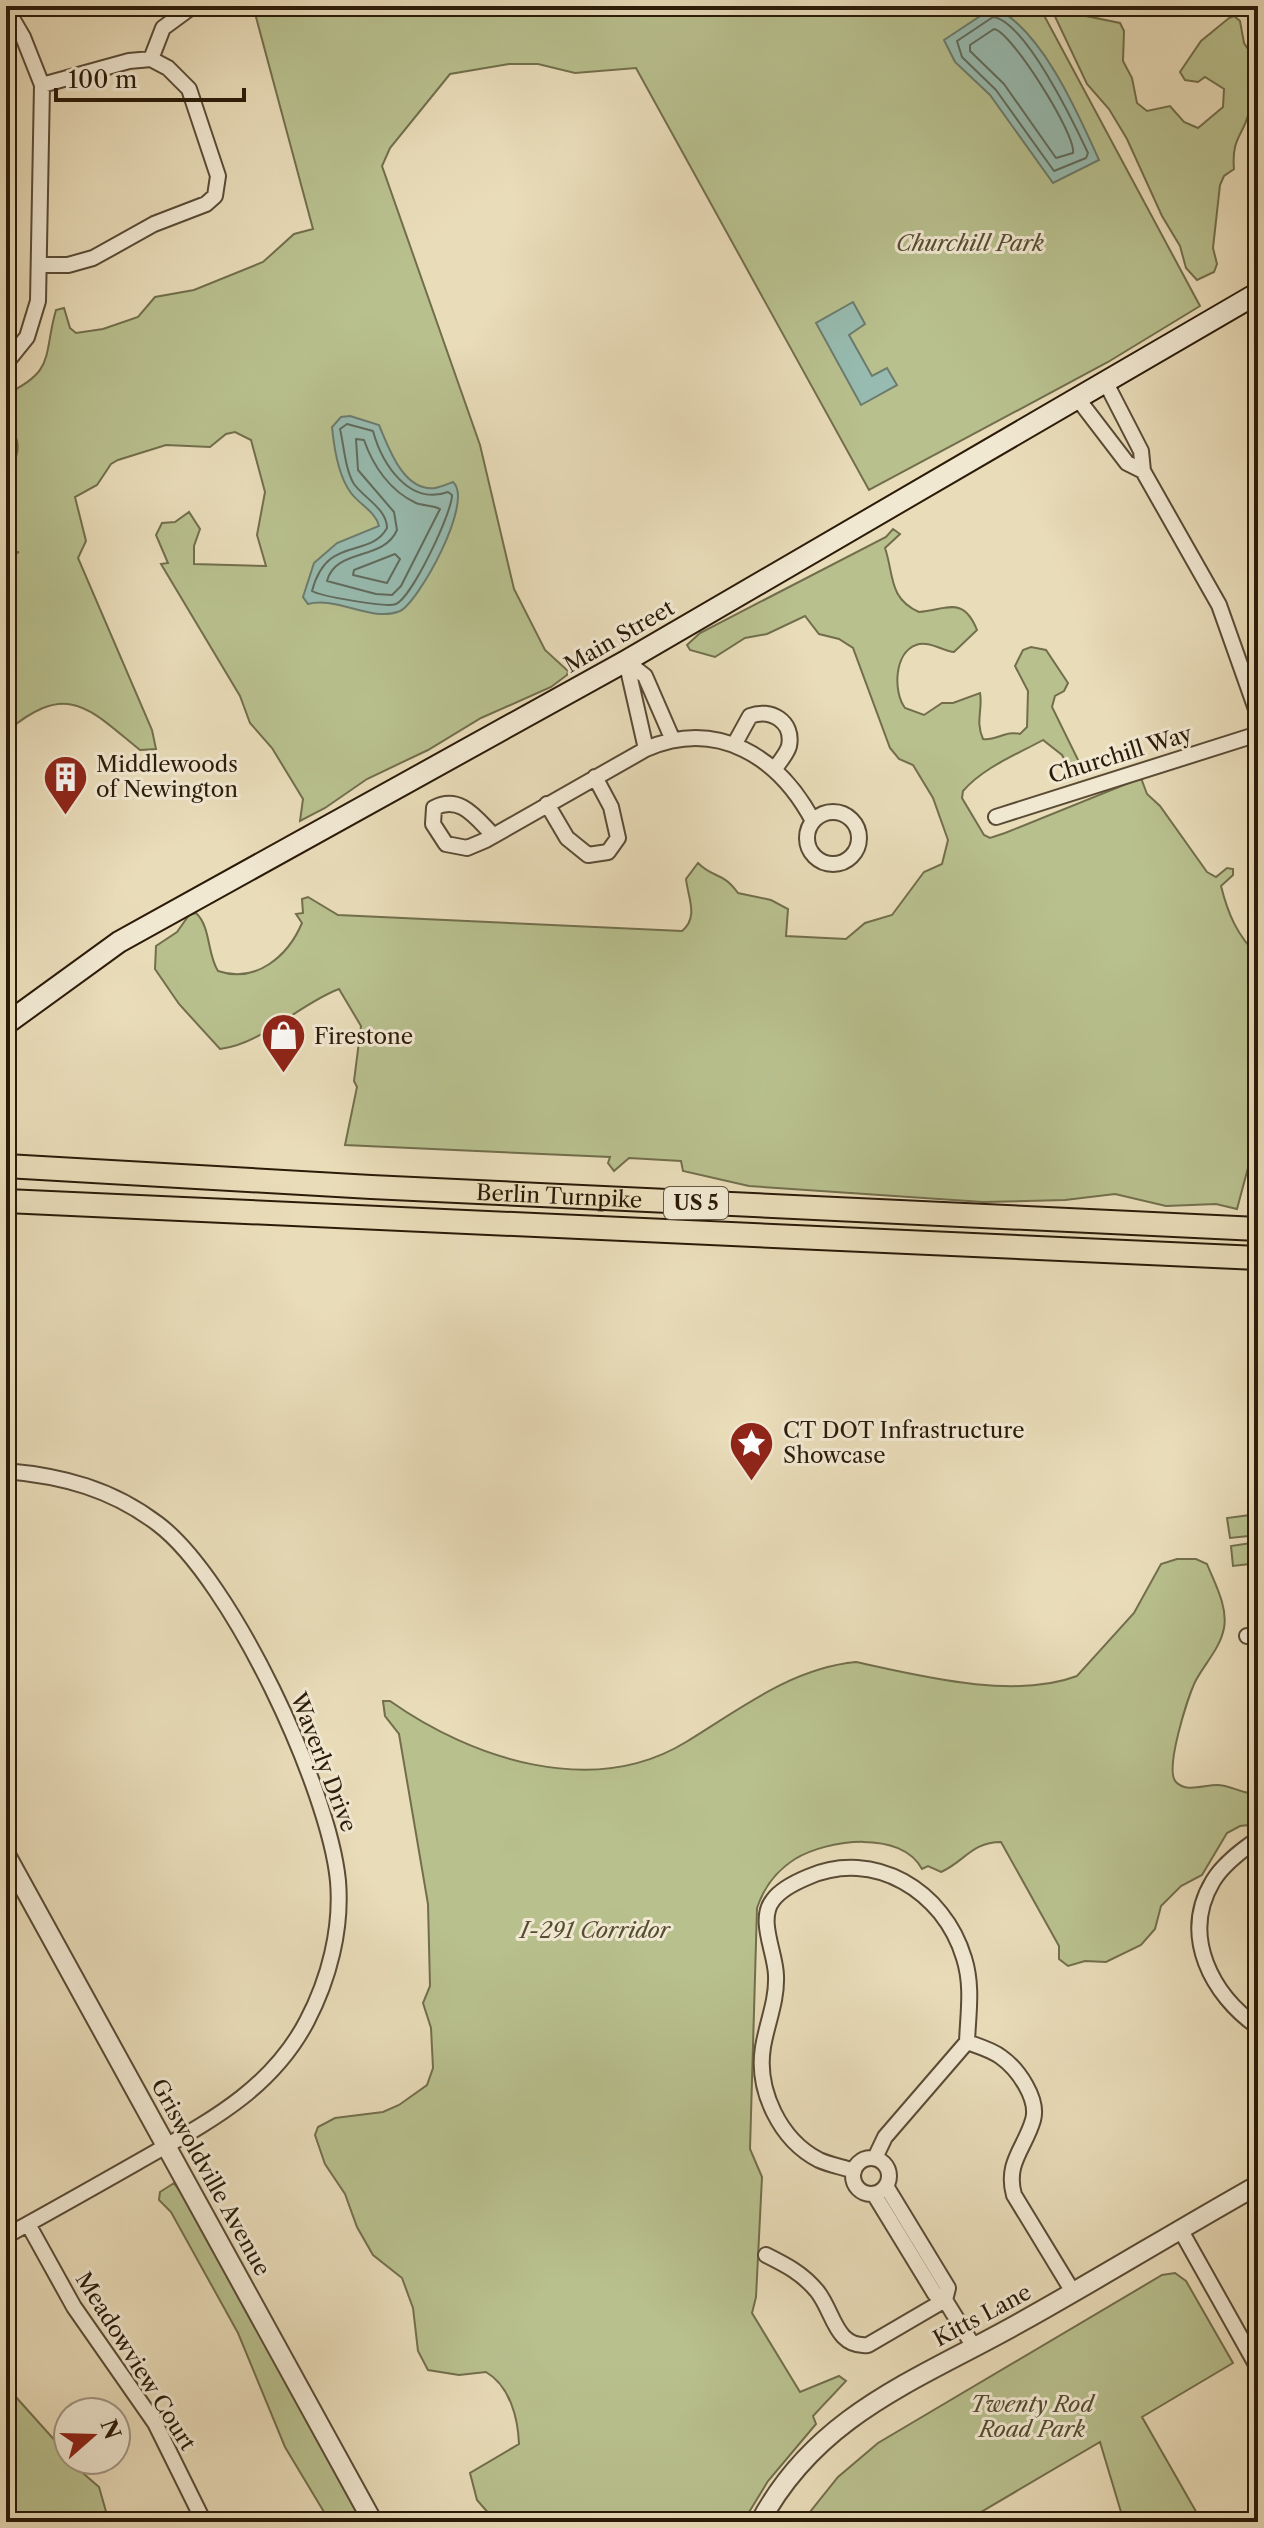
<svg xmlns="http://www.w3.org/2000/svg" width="1264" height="2528" viewBox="0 0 1264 2528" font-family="'Libre Caslon Text',serif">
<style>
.green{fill:#b8c08e;stroke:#726e4c;stroke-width:2}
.water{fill:#97bbb0;stroke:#6c7b6d;stroke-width:2}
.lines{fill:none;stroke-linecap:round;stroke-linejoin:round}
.shore{stroke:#616b5c;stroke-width:2}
.minor-casing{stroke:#5a4b35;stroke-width:18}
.tertiary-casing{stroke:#5a4b35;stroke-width:22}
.secondary-casing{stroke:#2b1b09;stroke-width:24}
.trunk-casing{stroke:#2b1b09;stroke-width:26}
.minor{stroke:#f1e8d2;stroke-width:14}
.tertiary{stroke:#f1e8d2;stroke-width:18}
.secondary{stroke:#f1e8d2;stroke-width:20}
.trunk{stroke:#e9dcb9;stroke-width:22}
.labels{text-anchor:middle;stroke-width:6;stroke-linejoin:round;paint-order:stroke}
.shield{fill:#f1e8d2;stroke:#665845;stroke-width:2}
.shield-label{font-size:20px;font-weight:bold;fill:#2b1b09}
.park-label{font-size:22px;font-style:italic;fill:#554d31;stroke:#f1e8d2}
.street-label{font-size:22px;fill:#2b1b09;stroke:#f1e8d2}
.poi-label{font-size:22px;fill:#2b1b09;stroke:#f1e8d2;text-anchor:start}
</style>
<rect width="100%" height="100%" fill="#e9dcb9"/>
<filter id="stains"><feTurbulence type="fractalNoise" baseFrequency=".0025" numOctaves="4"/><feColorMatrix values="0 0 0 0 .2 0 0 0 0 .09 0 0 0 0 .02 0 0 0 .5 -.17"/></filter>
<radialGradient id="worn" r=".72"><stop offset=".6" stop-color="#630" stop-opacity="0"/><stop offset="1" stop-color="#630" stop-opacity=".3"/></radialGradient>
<path class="green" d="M253 6H1039L1200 306 1108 362 869 490 636 68 575 73 538 64H509L450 74 390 148 382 166 480 445 514 589 545 650 568 671 567 675 551 687 481 718 428 750 367 779 325 808 300 821 303 799 272 748 250 723 240 696 161 564 168 563 156 535 162 523 175 522 189 512 200 529 194 546V564L266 566 257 535 265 492 251 440 235 432 226 434 210 447 166 445 118 460 111 464 97 485 75 497 86 541 78 558 152 730 156 749 140 750C88 708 68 680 6 732V559L19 552H6C6 534 1 497 6 481 11 464 24 452 14 433L6 428V394C56 371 43 355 56 310L64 308 70 328 76 333 103 329 138 317 155 297 194 290 263 262 294 234 313 229Z
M1050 6H1071L1086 16 1120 23 1124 31 1123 61 1132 78 1137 103 1147 111 1170 106 1184 122 1198 128 1223 107 1224 89 1205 77 1198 82 1185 80 1180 72 1201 41 1229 18 1234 16 1240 21 1244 43 1256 61C1249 78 1253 90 1250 107 1246 134 1231 135 1234 169L1224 176 1220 185 1213 248 1217 264 1214 272 1197 280 1186 268 1180 246 1162 216 1127 139 1109 109 1087 84Z
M893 529 900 534 885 548C894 574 888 598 919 612 946 610 963 595 977 630L954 652C943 651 928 640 916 645 894 653 893 692 905 708L924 715 942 703H953L980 693C983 710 975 721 983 739 996 741 1006 730 1020 734L1027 727 1028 691 1015 666 1023 650 1031 647 1046 650 1068 683 1064 691 1055 696 1052 707 1082 768 1068 766 1062 755 1043 740C1016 755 984 767 963 791L962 798 984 835 990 838 1005 833 1141 778 1147 794 1160 806 1207 872 1216 877 1227 868 1233 869V875L1221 886C1228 914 1237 935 1258 956L1257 1134 1237 1209 1216 1204 1166 1206 1115 1194 1065 1200 983 1202 749 1186 683 1171 681 1161 629 1158 614 1171 608 1163 610 1157 345 1145 357 1087 354 1081 361 1026 339 989C299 1004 264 1043 220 1049L179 1004 155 969 156 946 177 932 189 915 196 913C211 927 207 954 218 971 256 984 288 956 302 923L296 914 303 913 302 899 308 897 338 915 682 931C699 917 688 898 686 879L698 863C714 879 722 871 738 893L771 900 788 909 786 936 846 939 865 923 892 915 924 872 942 864 948 840 933 798 913 765 899 759 890 748 853 648 839 639 819 634 805 616 767 634 745 638 715 657 690 650 687 645 700 633 886 537Z
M1258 1514V1535L1230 1538 1227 1518Z
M1258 1542V1563L1233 1566 1231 1546Z
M1177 1559H1196L1207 1564C1215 1584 1228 1607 1224 1628 1220 1649 1204 1664 1195 1682 1188 1697 1164 1770 1176 1782 1186 1793 1204 1785 1217 1785 1231 1785 1246 1796 1258 1793V1824L1240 1826 1227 1833 1202 1875 1181 1886 1161 1906 1155 1929 1141 1945 1106 1962 1085 1961 1068 1966 1059 1959V1946L1001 1842C972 1842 964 1862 941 1872L928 1866 922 1869C901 1830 828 1839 795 1859 776 1871 764 1887 757 1908L750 2149 762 2177 756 2297 752 2313 800 2392 839 2376 846 2381 813 2416 816 2424 768 2481 743 2522H496L477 2500 470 2473 519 2444C518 2418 510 2386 486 2372L459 2375 428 2370 418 2351 413 2308 402 2278 373 2255 357 2227 345 2194 325 2164 315 2135 318 2127 335 2118 383 2112 399 2105 427 2085 433 2068 431 2028 423 2003 430 1986 428 1904 399 1734 385 1716 383 1701H390C472 1759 593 1799 686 1742 740 1709 792 1668 856 1662 920 1676 1014 1700 1077 1676L1134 1613 1161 1564Z
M174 2183 184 2197 362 2522H330L285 2447 238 2333 171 2212 159 2200 160 2192Z
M1175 2273 1186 2281 1233 2363 1142 2417 1202 2522H1124L1100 2442 964 2522H802L838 2477 878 2443 1162 2275Z
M6 2386 59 2445 68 2460 99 2487 109 2522H6Z"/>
<path class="water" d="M994 7C1042 30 1078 113 1099 160L1053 183 990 95 955 62 944 40Z
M853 302 865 324 849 335 872 376 887 368 897 385 861 405 816 323Z
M350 416 379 425C388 446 403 492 435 488 441 487 448 484 453 482 475 501 418 603 400 611 371 623 338 596 308 604L303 597 314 563 337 543 379 526C376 512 360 505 351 493 338 476 334 448 332 427L341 417Z"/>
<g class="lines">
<path class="shore" d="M993 17C1025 21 1074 123 1088 153L1086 158 1054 171 996 90 962 57 957 41Z
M994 29C1011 31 1077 136 1073 153L1056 158 1004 84 970 51V45Z
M347 424 373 431C382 464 409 506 448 492L452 495C452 513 412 597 396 604 387 608 320 596 312 591 327 534 369 560 387 528 387 509 364 498 354 484 345 469 344 446 340 429Z
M356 439 364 440C373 466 390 491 416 503 424 506 433 505 440 509L401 586 392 595 376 594 327 581C335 548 384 561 397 530L394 512 358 470Z
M395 554 400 559 387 583 353 575 354 570Z"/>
<defs>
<path id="minor" d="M6 8 23 37 42 85 38 301 27 337 6 363
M151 59 163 28 193 6
M41 265H68L93 258 154 224 206 204 215 196 218 176 189 89 168 68 151 59 129 61 42 85
M1106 383 1141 451 1143 471 1219 605 1258 715
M1078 399 1127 463 1143 471
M626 661 645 676 672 738
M626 661 646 749
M734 745 750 716C770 708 794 721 789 746 787 754 779 762 775 769
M547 804 567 838 588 855 608 852 618 838 611 807 595 777
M807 838a26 26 0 1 1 52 0a26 26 0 1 1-52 0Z
M996 817 1258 734
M493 835C476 818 460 794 434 808L433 824 446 844 467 848 486 840 646 749C718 718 779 757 813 821
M6 1471C63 1476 112 1489 158 1524 232 1580 329 1789 338 1881 342 1929 329 1979 307 2021 270 2092 204 2124 138 2162 94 2187 50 2212 6 2236
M1247 1636 1258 1637
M1258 1839C1242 1850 1223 1864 1213 1881 1180 1936 1212 1995 1258 2027
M875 2158 885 2137 967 2042C978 2046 992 2050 1001 2057 1018 2069 1039 2099 1033 2120 1025 2148 1005 2163 1014 2195L1073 2292
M853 2176a18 18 0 1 1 36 0a18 18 0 1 1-36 0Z
M854 2171C843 2167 830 2165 819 2160 780 2140 756 2090 763 2047 767 2023 777 2001 776 1976 776 1953 757 1920 773 1900 781 1889 796 1882 808 1877 874 1848 944 1891 964 1958 973 1986 968 2014 967 2042
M886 2186 948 2288 945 2300
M874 2194 935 2294 945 2300 974 2347
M28 2224 74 2307 155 2423 204 2522
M1180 2229 1258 2368
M766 2255C786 2265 802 2273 817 2291 834 2312 835 2348 868 2345L945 2300"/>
<path id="tertiary" d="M6 1855 373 2522
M760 2522C818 2413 920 2379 1021 2322 1100 2278 1178 2230 1258 2185"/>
<path id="secondary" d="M6 1024 119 942 626 661 1258 293"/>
<g id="trunk">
<path id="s1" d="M6 1166 371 1187 1258 1229"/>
<path d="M6 1201 1258 1258"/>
</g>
</defs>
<use href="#minor" class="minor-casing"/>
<use href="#tertiary" class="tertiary-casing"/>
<use href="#secondary" class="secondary-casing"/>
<use href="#trunk" class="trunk-casing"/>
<use href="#minor" class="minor"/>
<use href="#tertiary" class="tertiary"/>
<use href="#secondary" class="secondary"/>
<use href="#trunk" class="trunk"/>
</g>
<defs>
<symbol id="building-pin" viewBox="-11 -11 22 30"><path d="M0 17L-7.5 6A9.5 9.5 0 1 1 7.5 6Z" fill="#8f2418" stroke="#f1e8d2"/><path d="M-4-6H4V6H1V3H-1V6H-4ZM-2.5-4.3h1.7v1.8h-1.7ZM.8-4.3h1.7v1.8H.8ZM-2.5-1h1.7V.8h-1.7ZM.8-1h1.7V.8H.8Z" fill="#fff"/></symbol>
<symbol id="shop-pin" viewBox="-11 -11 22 30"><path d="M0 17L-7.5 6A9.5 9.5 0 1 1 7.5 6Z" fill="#8f2418" stroke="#f1e8d2"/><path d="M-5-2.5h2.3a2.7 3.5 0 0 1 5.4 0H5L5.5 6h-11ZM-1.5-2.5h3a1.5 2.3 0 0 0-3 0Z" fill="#fff"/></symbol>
<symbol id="sight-pin" viewBox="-11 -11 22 30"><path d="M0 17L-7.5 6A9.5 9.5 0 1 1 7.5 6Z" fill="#8f2418" stroke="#f1e8d2"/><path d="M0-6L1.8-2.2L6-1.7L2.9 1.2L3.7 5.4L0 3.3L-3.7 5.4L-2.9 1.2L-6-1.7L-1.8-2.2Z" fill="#fff"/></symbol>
</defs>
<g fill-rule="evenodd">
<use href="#building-pin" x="40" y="752" width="51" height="69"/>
<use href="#shop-pin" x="258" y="1010" width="51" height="69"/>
<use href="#sight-pin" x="726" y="1418" width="51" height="69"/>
</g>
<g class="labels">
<rect class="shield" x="664" y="1187" width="64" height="32" rx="6"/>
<g class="shield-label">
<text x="696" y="1210">US 5</text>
</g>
<g class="park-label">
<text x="970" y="251">Churchill Park</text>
<text x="595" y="1938">I-291 Corridor</text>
<text x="1032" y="2412">Twenty Rod<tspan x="1032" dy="25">Road Park</tspan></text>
</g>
<g class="street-label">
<text transform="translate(619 636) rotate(-30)" y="8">Main Street</text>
<text transform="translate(1120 754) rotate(-17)" y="8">Churchill Way</text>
<text dy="8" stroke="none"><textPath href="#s1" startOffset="554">Berlin Turnpike</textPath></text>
<text transform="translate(324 1762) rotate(69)" y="8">Waverly Drive</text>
<text transform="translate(211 2177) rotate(61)" y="8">Griswoldville Avenue</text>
<text transform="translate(982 2315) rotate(-28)" y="8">Kitts Lane</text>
<text transform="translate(136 2361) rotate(58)" y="8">Meadowview Court</text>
</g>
<g class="poi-label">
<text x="96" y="772">Middlewoods<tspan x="96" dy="25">of Newington</tspan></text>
<text x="314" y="1044">Firestone</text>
<text x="783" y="1438">CT DOT Infrastructure<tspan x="783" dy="25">Showcase</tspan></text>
</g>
</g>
<rect width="1264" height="2528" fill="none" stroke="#e9dcb9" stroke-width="32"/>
<rect x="8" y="8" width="1248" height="2512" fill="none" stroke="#2b1b09" stroke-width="4"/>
<rect x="16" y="16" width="1232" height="2496" fill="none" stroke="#2b1b09" stroke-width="2"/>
<g transform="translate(92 2436) rotate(70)"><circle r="38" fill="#f1e8d2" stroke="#a29682" stroke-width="2"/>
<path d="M0-6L14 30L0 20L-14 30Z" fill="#8f2418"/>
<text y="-12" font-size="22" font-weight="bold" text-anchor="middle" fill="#2b1b09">N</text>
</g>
<path d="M56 88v12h188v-12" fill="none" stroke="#2b1b09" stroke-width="4"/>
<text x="68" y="88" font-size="24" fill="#2b1b09" stroke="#f1e8d2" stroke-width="6" paint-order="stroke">100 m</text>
<rect width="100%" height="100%" filter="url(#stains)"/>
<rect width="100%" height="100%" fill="url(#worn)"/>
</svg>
